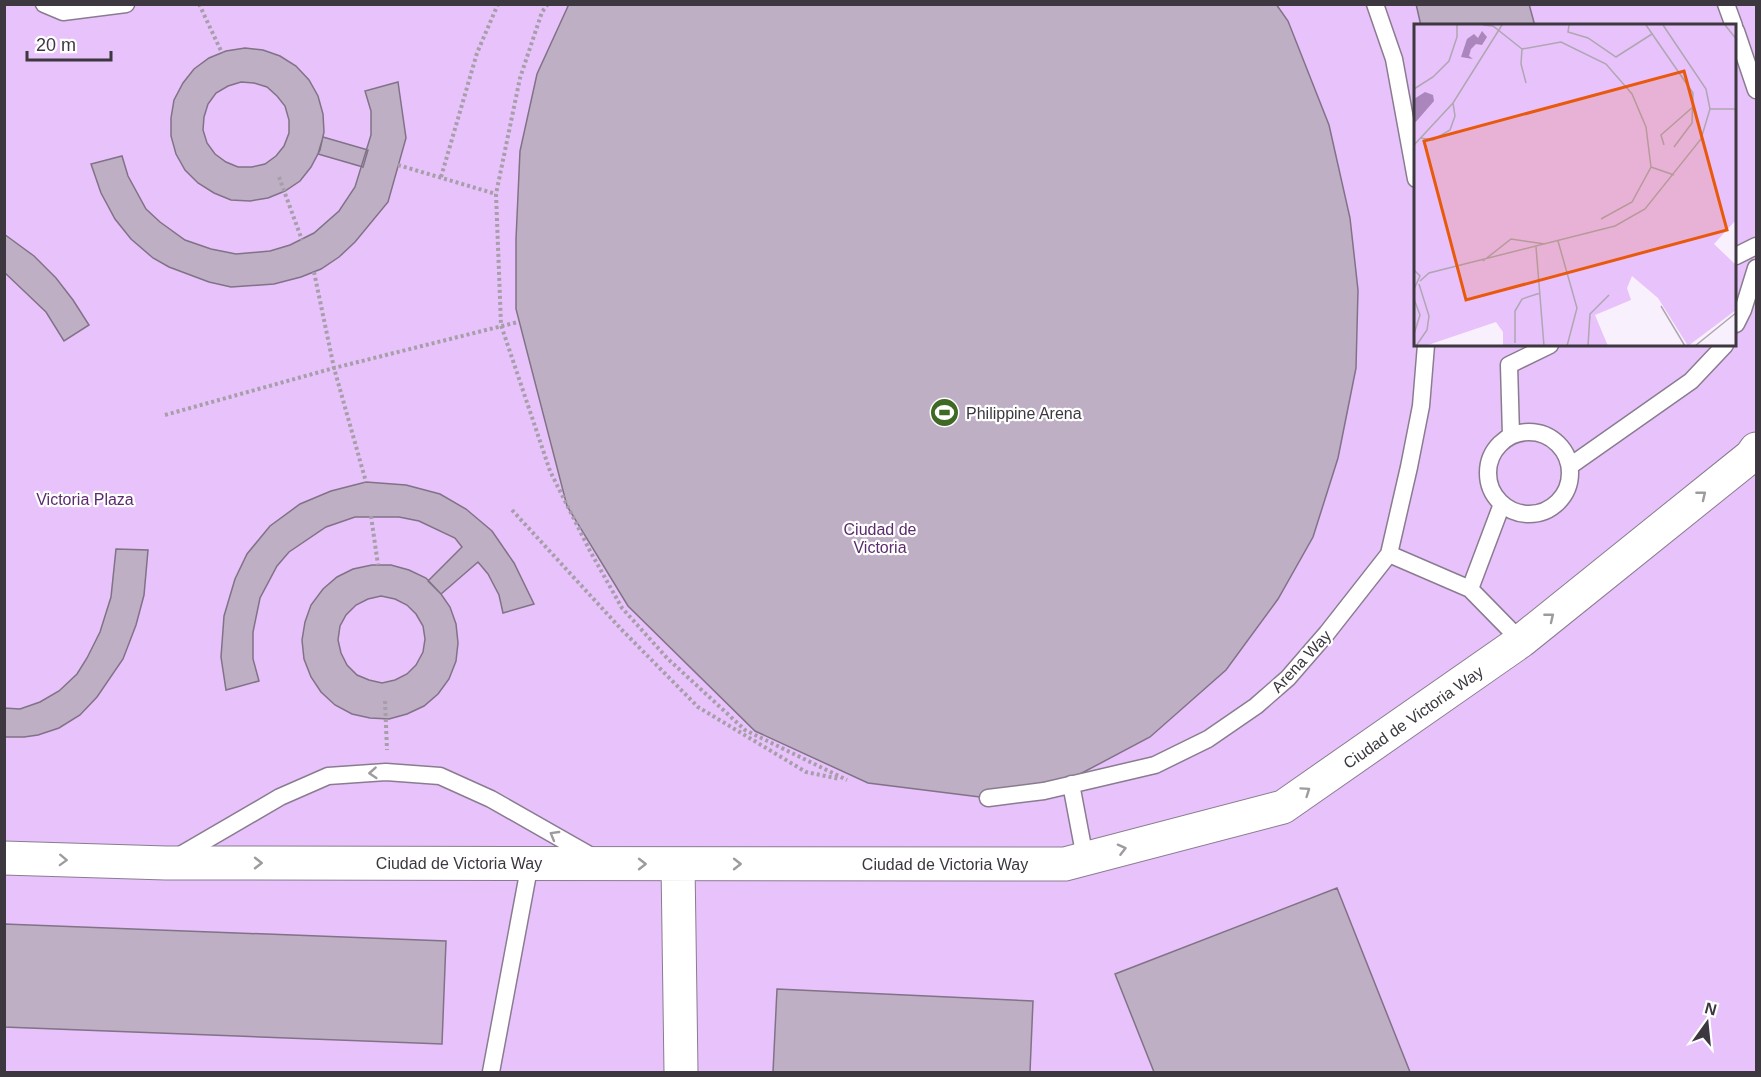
<svg xmlns="http://www.w3.org/2000/svg" width="1761" height="1077" viewBox="0 0 1761 1077" font-family="Helvetica,sans-serif">
<style>
.park{fill:#e8c2fa;fill-rule:evenodd}
.building{fill:#beafc5;stroke:#807287;stroke-width:1.5;fill-rule:evenodd}
.lines{fill:none;stroke-linecap:round;stroke-linejoin:round}
.service-casing{stroke:#8a7c90;stroke-width:19}
.minor-casing{stroke:#8a7c90;stroke-width:35}
.path{stroke:#a69fa9;stroke-width:4;stroke-dasharray:3 3;stroke-linecap:butt}
.service{stroke:#fff;stroke-width:16}
.minor{stroke:#fff;stroke-width:33}
.oneway{stroke:#9e9b9f}
.labels{text-anchor:middle;stroke-width:4.5;stroke-linejoin:round;paint-order:stroke}
.poi-label{font-size:16px;fill:#3d373f;stroke:#fff;text-anchor:start}
.park-label{font-size:16px;fill:#5b2b6e;stroke:#fff}
.street-label{font-size:16px;fill:#3d373f;stroke:#fff}
.inset-road{fill:none;stroke:#aea6b1;stroke-width:1.5}
.view{fill:#e8590c;fill-opacity:0.15;stroke:#e8590c;stroke-width:3}
.inset-edge{fill:none;stroke:#3d373f;stroke-width:3}
</style>
<rect width="100%" height="100%" fill="#f9f0fd"/>
<path class="park" d="M5 5H1756V1072H5ZM1416 26H1736V345H1416Z"/>
<path class="building" d="M569 4H1276L1288 21 1329 125 1350 218 1358 290 1356 368 1338 458 1313 537 1278 599 1226 670 1150 737 1080 774 988 798 868 783 755 731 628 606 567 506 516 309V239L520 151 537 74Z
M1416 4H1529L1535 26H1421Z
M245 48 263 50 280 56 296 66 309 80 318 96 323 114 324 132 320 150 311 167 300 181 285 191 268 198 250 201 231 200 214 193 198 183 185 170 176 154 171 136V118L174 100 183 83 194 69 209 58 226 51ZM241 82 254 83 267 87 277 96 285 106 289 120V133L284 146 276 156 265 164 252 167H238L226 162 215 154 207 143 203 130 204 117 208 104 216 93 228 86Z
M398 82 406 138 388 202 355 242 339 257 321 269 301 277 274 284 231 287 209 282 169 267 153 258 131 239 115 219 101 193 91 164 122 156 128 176 146 209 160 222 185 240 211 249 236 254 270 251 290 245 314 233 339 211 355 187 371 135V111L365 91Z
M323 137 368 150 363 167 318 154Z
M4 234 34 256 56 278 73 300 89 325 64 341 46 312 4 272Z
M366 482 406 485 440 494 466 509 492 531 514 563 534 604 503 613 499 595 488 574 478 562 441 594 428 581 462 547 455 538 419 521 399 517H355L326 527 289 552 277 566 260 598 253 632V659L259 681 226 690 221 657 224 616 235 579 247 554 270 526 300 504 331 491Z
M116 549 148 550 144 595 136 625 123 659 97 697 80 715 59 728 38 735 24 737H4V708L20 709 40 702 59 691 77 674 87 658 100 632 111 597Z
M372 565H391L409 570 426 578 441 594 450 607 456 624 458 643 456 661 449 679 438 694 424 706 407 714 389 719 370 718 352 714 335 705 321 692 311 677 304 659 302 640 305 622 311 605 323 589 337 577 353 569ZM381 596 395 599 407 605 416 614 423 626 425 639 423 652 416 665 407 674 395 680 382 683 369 680 357 675 347 665 341 653 338 640 340 626 346 615 356 605 368 599Z
M1337 888 1410 1072H1154L1115 974Z
M4 924 446 941 442 1044 4 1027Z
M777 989 1033 1001 1030 1072H773Z"/>
<g class="lines">
<defs>
<path id="service" d="M44 4 63 12 126 4
M1375 4 1394 59 1416 179
M1726 4 1734 26
M1736 31 1756 90
M1736 256 1756 246
M1736 324 1743 310 1756 268
M1488 473a41 41 0 1 1 82 0a41 41 0 1 1-82 0Z
M1511 435 1509 365 1550 345
M1570 466 1691 381 1725 345
M1389 554 1470 589 1521 641
M1470 589 1502 504
M1071 784 1085 858
M988 798 1044 791 1155 765 1208 739 1256 706 1288 678 1327 633 1389 554 1409 467 1421 406 1426 345
M177 857 280 797 328 776 386 772 440 776 491 799 593 857
M491 1072 530 863"/>
<path id="minor" d="M4 858 166 863 1065 864 1283 807 1521 641 1751 456 1756 449
M678 864 681 1072"/>
</defs>
<use href="#service" class="service-casing"/>
<use href="#minor" class="minor-casing"/>
<path class="path" d="M199 4 222 53
M548 4 542 12 520 78 496 194 501 325 550 471 590 551 622 608 667 658 745 730 847 780
M398 165 496 194
M279 177 302 240
M441 177 477 53 498 4
M314 272 334 368 366 482
M165 415 334 368 518 322
M512 510 622 630 698 707 806 772 840 779
M371 516 378 565
M385 701 387 750"/>
<use href="#service" class="service"/>
<use href="#minor" class="minor"/>
</g>
<defs><path id="oneway-chevron" d="M-2-3.5L2.5 0L-2 3.5" fill="none" stroke-width="1.6" stroke-linecap="round" stroke-linejoin="round" transform="scale(1.5)"/></defs>
<g class="oneway">
<use href="#oneway-chevron" transform="translate(1702 495) rotate(-39)"/>
<use href="#oneway-chevron" transform="translate(1550 617) rotate(-39)"/>
<use href="#oneway-chevron" transform="translate(373 773) rotate(176)"/>
<use href="#oneway-chevron" transform="translate(1306 791) rotate(-35)"/>
<use href="#oneway-chevron" transform="translate(554 835) rotate(-150)"/>
<use href="#oneway-chevron" transform="translate(1122 849) rotate(-14)"/>
<use href="#oneway-chevron" transform="translate(63 860) rotate(2)"/>
<use href="#oneway-chevron" transform="translate(258 863)"/>
<use href="#oneway-chevron" transform="translate(642 864)"/>
<use href="#oneway-chevron" transform="translate(737 864)"/>
</g>
<defs>
<symbol id="stadium-disc" viewBox="-11 -11 22 22"><circle r="9.5" fill="#406925" stroke="#fff"/><path d="M0-5a6.5 5 0 1 0 0 10a6.5 5 0 1 0 0-10ZM-3.5-1.8h7v3.6h-7Z" fill="#fff"/></symbol>
</defs>
<g fill-rule="evenodd">
<use href="#stadium-disc" x="928" y="396" width="33" height="33"/>
</g>
<g class="labels">
<g class="poi-label">
<text x="966" y="419">Philippine Arena</text>
</g>
<g class="park-label">
<text x="85" y="505">Victoria Plaza</text>
<text x="880" y="535">Ciudad de<tspan x="880" dy="18">Victoria</tspan></text>
</g>
<g class="street-label">
<text transform="translate(1301 661) rotate(-47)" y="6">Arena Way</text>
<text transform="translate(1413 717) rotate(-35)" y="6">Ciudad de Victoria Way</text>
<text x="459" y="869">Ciudad de Victoria Way</text>
<text x="945" y="870">Ciudad de Victoria Way</text>
</g>
</g>
<g transform="translate(1414 24)">
<rect width="322" height="322" fill="#f9f0fd"/>
<path d="M0 1H322V196L300 220 322 241V286L274 322 244 274 218 252 213 264 217 276 181 291 194 322H89V308L82 298 11 322H0Z" fill="#e8c2fa"/>
<path d="M68 7 73 13 68 21 62 20 57 25 55 32 59 35 47 33 53 15 60 10 64 14ZM11 68 19 71 20 77 0 100V75Z" fill="#ab86bc"/>
<path class="inset-road" d="M69 1 79 2 108 25M155 1 154 8 174 14 202 33 238 10M232 1 279 69 278 99 260 123M311 1 323 16M112 59 107 40 108 25 147 18 192 40 218 70 232 103 237 143 218 178 187 195M0 65 19 53 35 37 43 13V1M296 85H323M7 114 19 116 36 106 41 92 39 79M0 121 39 79 88 1M250 121 247 111 280 82M237 143 260 151M144 217 163 284 153 322M122 223 130 322M69 237 97 215 131 220M0 246 6 252 0 265M6 257 15 249 201 202 231 185 287 115 296 85 292 65 249 1M0 275 6 291 0 310M247 282 271 322M101 319V287L108 275 126 269M2 322 13 306 15 292 5 260M174 322 176 290 195 271M281 322 323 288"/>
<path class="view" d="M270 47 313 206 52 276 10 117Z"/>
<rect width="322" height="322" class="inset-edge"/>
</g>
<rect width="1761" height="1077" fill="none" stroke="#3d373f" stroke-width="12"/>
<g transform="translate(1707 1023) rotate(15)" stroke="#ffffff" stroke-width="4.5" paint-order="stroke">
<path d="M0-4.5L10 22L0 15L-10 22Z" fill="#3d373f"/>
<text y="-9" font-size="16" font-weight="bold" text-anchor="middle" fill="#3d373f">N</text>
</g>
<path d="M27 51v9h84v-9" fill="none" stroke="#3d373f" stroke-width="3"/>
<text x="36" y="51" font-size="18" fill="#3d373f" stroke="#ffffff" stroke-width="4.5" paint-order="stroke">20 m</text>
</svg>
